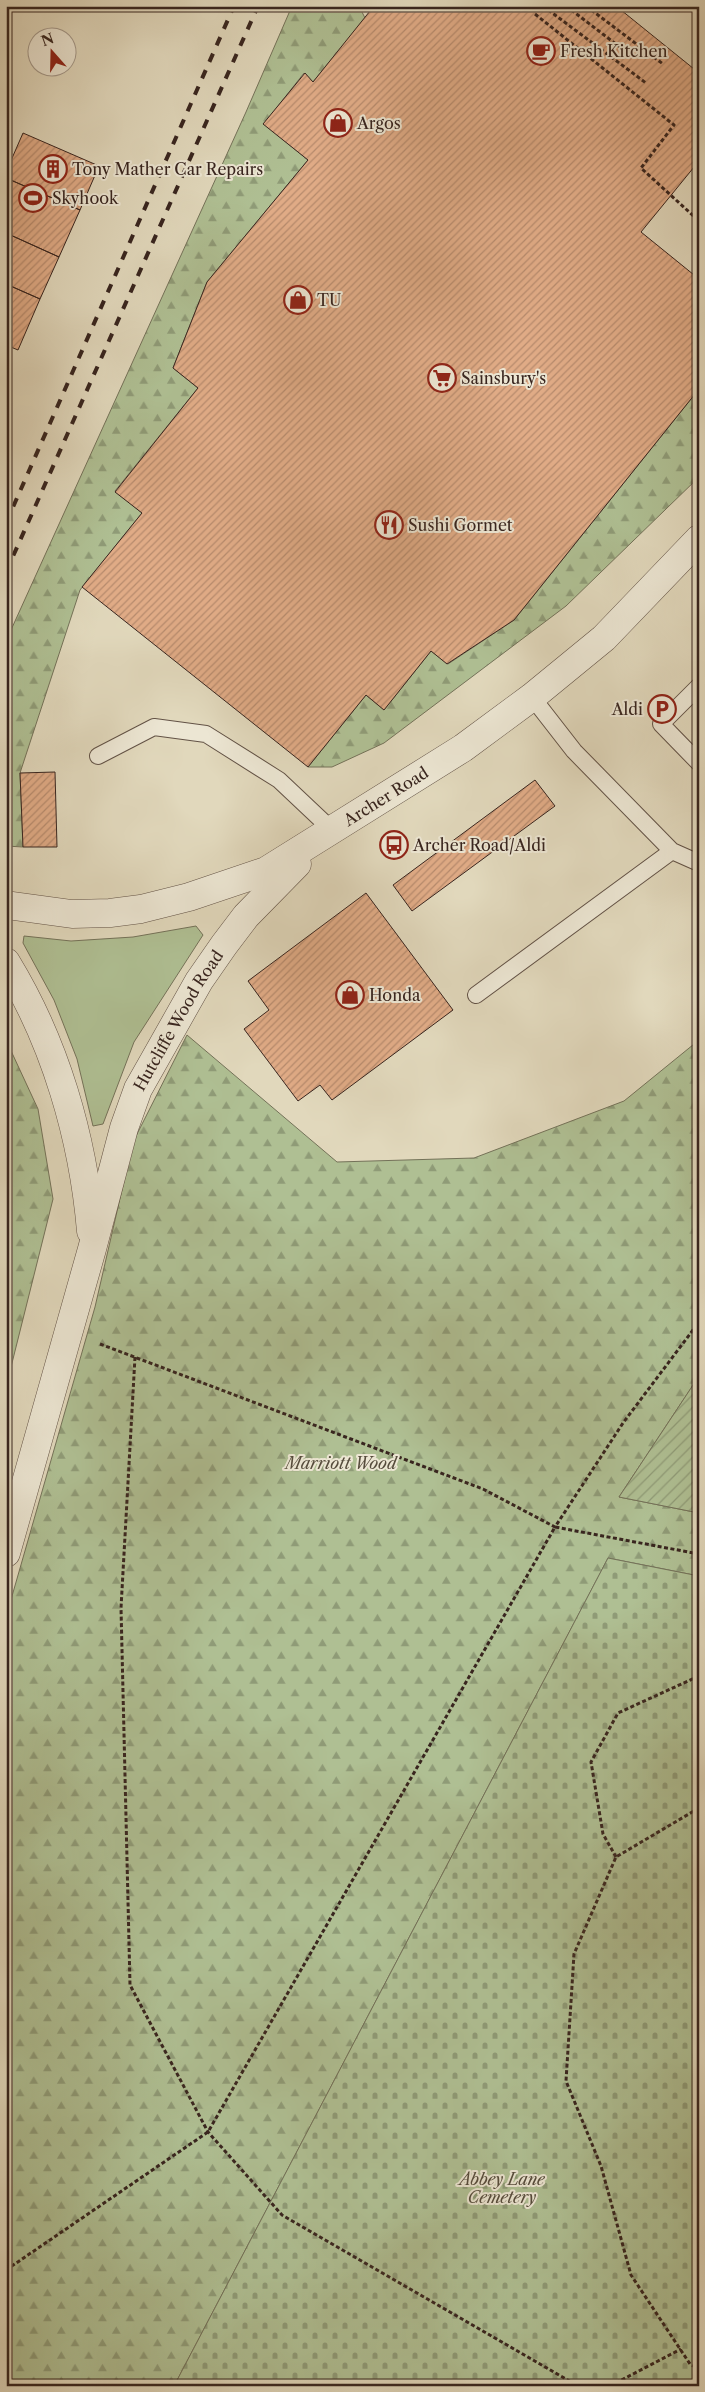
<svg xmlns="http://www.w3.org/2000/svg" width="705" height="2392" viewBox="0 0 705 2392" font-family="'Libre Caslon Text',serif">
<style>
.green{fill:#afbf93;stroke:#747259}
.forest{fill:url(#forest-firs);stroke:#747259}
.cemetery{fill:url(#cemetery-stones);stroke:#747259}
.garden{fill:url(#garden-furrows);stroke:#747259}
.building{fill:url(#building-hatch);stroke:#38251f}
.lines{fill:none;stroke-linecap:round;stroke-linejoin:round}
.service-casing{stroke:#625246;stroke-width:18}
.tertiary-casing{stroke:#625246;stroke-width:29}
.path{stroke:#38251f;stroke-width:3;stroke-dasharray:4 2.5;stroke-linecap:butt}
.service{stroke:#ece6d3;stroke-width:16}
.tertiary{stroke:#ece6d3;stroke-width:28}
.rail{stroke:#38251f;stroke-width:4;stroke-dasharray:9 9;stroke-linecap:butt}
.labels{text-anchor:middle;stroke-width:4;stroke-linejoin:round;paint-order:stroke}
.poi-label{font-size:16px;fill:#38251f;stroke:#ece6d3;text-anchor:start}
.street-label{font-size:16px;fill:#38251f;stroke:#ece6d3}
.park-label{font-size:16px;font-style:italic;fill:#564c3c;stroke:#ece6d3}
</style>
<defs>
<pattern id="forest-firs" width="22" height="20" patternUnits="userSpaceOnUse" patternTransform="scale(1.25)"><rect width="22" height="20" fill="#afbf93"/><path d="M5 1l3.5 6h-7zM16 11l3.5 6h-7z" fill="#8f9b77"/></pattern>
<pattern id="cemetery-stones" width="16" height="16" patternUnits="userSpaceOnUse" patternTransform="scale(1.25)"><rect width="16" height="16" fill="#afbf93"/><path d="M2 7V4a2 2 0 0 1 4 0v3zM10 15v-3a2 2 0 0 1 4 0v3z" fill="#8f9b77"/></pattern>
<pattern id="garden-furrows" width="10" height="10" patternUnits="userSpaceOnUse" patternTransform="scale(1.25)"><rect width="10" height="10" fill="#afbf93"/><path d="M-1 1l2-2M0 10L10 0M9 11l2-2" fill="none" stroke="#8f9b77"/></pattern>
<pattern id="building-hatch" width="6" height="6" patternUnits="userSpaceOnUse" patternTransform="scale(1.25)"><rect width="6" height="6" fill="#e0ab86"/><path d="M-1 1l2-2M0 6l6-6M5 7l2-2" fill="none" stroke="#b78b6d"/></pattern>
</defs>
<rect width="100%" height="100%" fill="#e1d8bc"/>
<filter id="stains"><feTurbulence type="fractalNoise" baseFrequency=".004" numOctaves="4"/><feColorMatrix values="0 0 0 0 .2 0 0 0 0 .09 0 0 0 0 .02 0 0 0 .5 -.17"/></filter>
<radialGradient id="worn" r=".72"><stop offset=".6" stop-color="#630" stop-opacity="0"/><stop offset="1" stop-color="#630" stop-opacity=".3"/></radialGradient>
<path class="green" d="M196 926 203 935 134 1042 103 1124 93 1126 77 1059 54 1000 23 943 24 936 71 941 133 937Z"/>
<path class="forest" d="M292 6H359L365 18 313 82 304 73 264 124 308 160 207 282 173 368 198 388 115 491 142 513 80 590 20 773 23 847 6 846V641L246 112Z
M699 389V477L566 606 384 743 332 767H308L366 695 384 710 431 651 448 664 514 620Z
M187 1035 337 1162 474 1158 624 1101 699 1040V1376L619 1497 699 1513V1576L608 1558 607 1560 174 2386H6V1617L95 1307 133 1142Z
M6 1040 38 1109 53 1199 6 1387Z"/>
<path class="cemetery" d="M608 1558 699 1576V2386H174Z"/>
<path class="garden" d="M699 1376V1513L619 1497Z"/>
<path class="building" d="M374 6H616L699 73V161L641 232 699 279V389L514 620 447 664 431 651 384 710 366 695 308 767 82 587 142 513 115 492 198 388 173 368 207 282 308 160 263 124 305 73 313 82Z
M23 133 99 166 80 210 6 178V172Z
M6 178 80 210 59 257 6 233Z
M6 233 59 257 40 299 6 284Z
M6 284 40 299 18 350 6 345Z
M55 772 57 847H23L20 773Z
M535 780 555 806 412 911 393 885Z
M366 893 453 1010 332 1100 320 1085 298 1101 244 1029 269 1010 248 981Z"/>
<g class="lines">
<defs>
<path id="service" d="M699 686 661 724 699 763
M532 697 574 751 672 851 699 863
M98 756 154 727 206 734 279 780 332 830
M476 995 672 851"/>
<g id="tertiary">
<path id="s1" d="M6 905 72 914 110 913 141 909 189 897 266 871 463 748 532 697 604 638 699 539"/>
<path d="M6 962C55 1042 83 1137 91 1231"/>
<path id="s2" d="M6 1553 92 1249 124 1128 138 1089 199 981 224 945 246 916 297 864"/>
</g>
</defs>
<use href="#service" class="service-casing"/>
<use href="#tertiary" class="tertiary-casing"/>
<path class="path" d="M543 6 646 83
M566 6 629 54
M586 6 663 64
M535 14 674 125 641 168 699 221
M100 1344 483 1489 555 1527 623 1423 699 1322
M135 1357 121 1608 130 1985 208 2132 282 2215 578 2386
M699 1808 616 1857 574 1954 566 2081 601 2166 631 2275 690 2364 699 2369
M616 1857 603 1834 591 1762 618 1713 699 1676
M6 2270 208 2132 555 1527 699 1554
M610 2386 681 2349"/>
<use href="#service" class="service"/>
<use href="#tertiary" class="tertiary"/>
<path class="rail" d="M6 523 234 6
M6 572 258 6"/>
</g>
<defs>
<symbol id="cafe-ring" viewBox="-11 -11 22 22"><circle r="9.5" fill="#ece6d3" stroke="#8f2418" stroke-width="1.5"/><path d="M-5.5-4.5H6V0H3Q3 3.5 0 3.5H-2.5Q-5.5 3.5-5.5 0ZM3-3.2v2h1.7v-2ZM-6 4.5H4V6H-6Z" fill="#8f2418"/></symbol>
<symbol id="shop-ring" viewBox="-11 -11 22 22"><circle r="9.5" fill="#ece6d3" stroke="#8f2418" stroke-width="1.5"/><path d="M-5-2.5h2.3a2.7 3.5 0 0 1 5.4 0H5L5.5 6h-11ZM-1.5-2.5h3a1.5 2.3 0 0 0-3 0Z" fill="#8f2418"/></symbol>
<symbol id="building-ring" viewBox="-11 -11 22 22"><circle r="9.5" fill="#ece6d3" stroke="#8f2418" stroke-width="1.5"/><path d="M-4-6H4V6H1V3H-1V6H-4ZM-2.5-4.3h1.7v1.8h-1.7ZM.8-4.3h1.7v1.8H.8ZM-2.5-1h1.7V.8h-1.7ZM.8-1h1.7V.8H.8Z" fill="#8f2418"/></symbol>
<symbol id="stadium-ring" viewBox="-11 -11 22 22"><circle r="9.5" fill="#ece6d3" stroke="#8f2418" stroke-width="1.5"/><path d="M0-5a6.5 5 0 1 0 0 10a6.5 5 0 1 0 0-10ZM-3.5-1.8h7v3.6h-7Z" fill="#8f2418"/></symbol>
<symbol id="supermarket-ring" viewBox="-11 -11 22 22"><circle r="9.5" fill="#ece6d3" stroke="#8f2418" stroke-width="1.5"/><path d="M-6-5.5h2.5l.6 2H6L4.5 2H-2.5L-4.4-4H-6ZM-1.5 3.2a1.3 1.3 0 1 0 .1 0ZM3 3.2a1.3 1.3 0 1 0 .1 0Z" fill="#8f2418"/></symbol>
<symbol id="restaurant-ring" viewBox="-11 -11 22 22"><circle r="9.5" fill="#ece6d3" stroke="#8f2418" stroke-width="1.5"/><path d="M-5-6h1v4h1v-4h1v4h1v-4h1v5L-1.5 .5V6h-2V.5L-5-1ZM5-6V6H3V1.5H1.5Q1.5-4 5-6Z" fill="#8f2418"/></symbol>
<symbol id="parking-ring" viewBox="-11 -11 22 22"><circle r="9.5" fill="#ece6d3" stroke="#8f2418" stroke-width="1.5"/><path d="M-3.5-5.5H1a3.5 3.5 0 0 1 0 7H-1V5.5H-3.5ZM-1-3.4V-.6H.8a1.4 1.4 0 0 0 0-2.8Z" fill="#8f2418"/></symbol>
<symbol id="bus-ring" viewBox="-11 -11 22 22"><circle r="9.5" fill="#ece6d3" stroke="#8f2418" stroke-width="1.5"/><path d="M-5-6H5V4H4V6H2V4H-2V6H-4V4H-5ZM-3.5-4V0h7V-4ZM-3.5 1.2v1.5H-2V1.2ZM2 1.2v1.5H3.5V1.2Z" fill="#8f2418"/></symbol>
</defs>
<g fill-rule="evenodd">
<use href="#cafe-ring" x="525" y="35" width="32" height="32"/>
<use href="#shop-ring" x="322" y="107" width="32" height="32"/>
<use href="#building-ring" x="37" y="153" width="32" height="32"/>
<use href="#stadium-ring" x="17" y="182" width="32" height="32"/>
<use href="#shop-ring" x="282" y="284" width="32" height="32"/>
<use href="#supermarket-ring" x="426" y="362" width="32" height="32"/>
<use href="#restaurant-ring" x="373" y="509" width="32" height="32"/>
<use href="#parking-ring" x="646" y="693" width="32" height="32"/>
<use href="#bus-ring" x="378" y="829" width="32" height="32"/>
<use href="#shop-ring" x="334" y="979" width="32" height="32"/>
</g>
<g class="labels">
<g class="poi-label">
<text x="560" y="57">Fresh Kitchen</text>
<text x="357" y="129">Argos</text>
<text x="72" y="175">Tony Mather Car Repairs</text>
<text x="52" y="204">Skyhook</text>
<text x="317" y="306">TU</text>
<text x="461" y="384">Sainsbury's</text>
<text x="408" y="531">Sushi Gormet</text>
<text x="643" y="715" text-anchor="end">Aldi</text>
<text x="413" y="851">Archer Road/Aldi</text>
<text x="369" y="1001">Honda</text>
</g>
<g class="street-label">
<text dy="6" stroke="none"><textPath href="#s1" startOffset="408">Archer Road</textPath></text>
<text dy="6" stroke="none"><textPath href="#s2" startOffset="562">Hutcliffe Wood Road</textPath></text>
</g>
<g class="park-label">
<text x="341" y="1469">Marriott Wood</text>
<text x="502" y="2185">Abbey Lane<tspan x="502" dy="18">Cemetery</tspan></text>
</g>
</g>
<rect width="705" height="2392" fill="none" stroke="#e1d8bc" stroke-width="25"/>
<rect x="8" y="8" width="690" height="2377" fill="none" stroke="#38251f" stroke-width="2.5"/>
<rect x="12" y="12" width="680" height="2367" fill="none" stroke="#38251f"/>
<g transform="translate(52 52) rotate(340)"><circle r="24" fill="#ece6d3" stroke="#a4998b"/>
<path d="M0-4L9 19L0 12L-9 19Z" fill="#8f2418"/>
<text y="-8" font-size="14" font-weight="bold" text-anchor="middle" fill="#38251f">N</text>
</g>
<rect width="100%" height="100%" filter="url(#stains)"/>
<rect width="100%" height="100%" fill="url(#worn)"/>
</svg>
